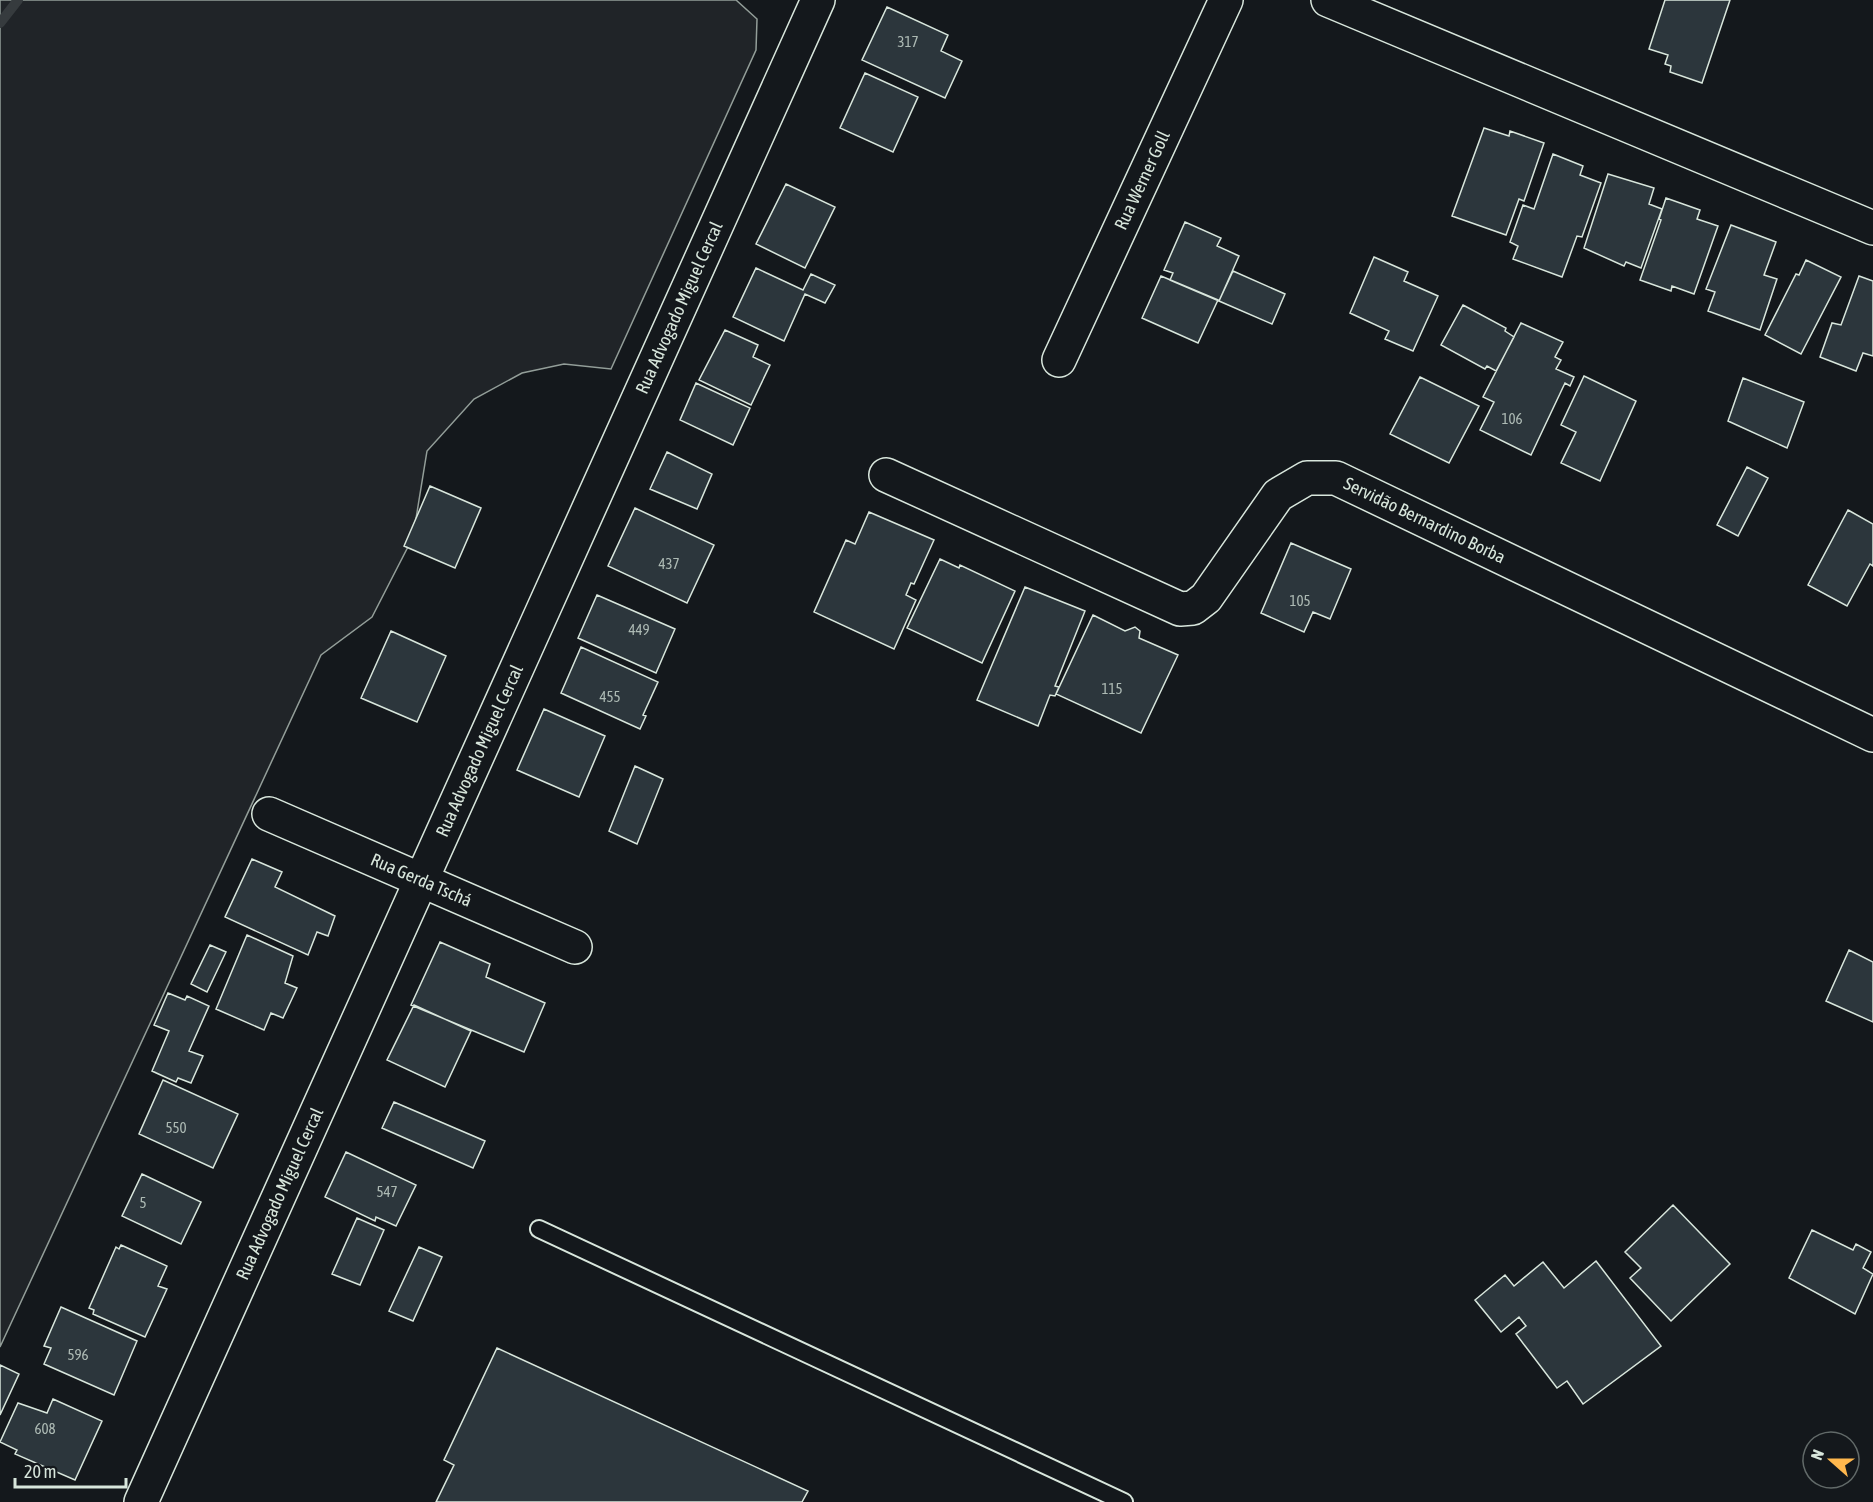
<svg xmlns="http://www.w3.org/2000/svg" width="1873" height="1502" viewBox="0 0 1873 1502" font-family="'Asap Condensed',sans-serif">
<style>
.green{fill:#202428;stroke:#939e99;stroke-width:1.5}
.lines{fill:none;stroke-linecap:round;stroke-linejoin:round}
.stream{stroke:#363b3e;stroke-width:10}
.building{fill:#2c363c;stroke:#d8e6dc;stroke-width:1.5}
.lane-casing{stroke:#d8e6dc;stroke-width:20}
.street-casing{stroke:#d8e6dc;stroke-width:36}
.lane{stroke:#14181c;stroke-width:16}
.street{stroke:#14181c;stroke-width:33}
.labels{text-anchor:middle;stroke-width:4.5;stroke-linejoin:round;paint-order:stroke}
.number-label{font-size:15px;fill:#adbab4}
.street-label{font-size:18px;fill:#d8e6dc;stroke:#14181c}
</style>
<rect width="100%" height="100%" fill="#14181c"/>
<path class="green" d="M0 0H736L757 19 756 50 611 369 564 364 522 373 474 399 427 451 413 537 372 617 321 655 0 1347Z"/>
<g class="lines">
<path class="stream" d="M0 23 18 0"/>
</g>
<path class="building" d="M1665 0H1730L1702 83 1670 72 1671 66 1665 64 1668 55 1649 49Z
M887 7 948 35 941 51 962 61 945 98 862 60Z
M865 73 918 97 893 152 840 128Z
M1484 128 1509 136 1510 131 1544 143 1524 201 1519 199 1506 235 1452 216Z
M1553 154 1583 166 1580 175 1601 183 1582 237 1577 236 1562 277 1513 259 1518 246 1510 242 1523 205 1534 209Z
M1608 174 1654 188 1649 204 1662 209 1641 268 1626 262 1624 266 1584 248Z
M786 184 835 207 805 268 756 244Z
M1666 198 1700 210 1697 219 1718 226 1694 294 1672 286 1671 291 1640 280 1661 220 1659 219Z
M1185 222 1221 238 1217 246 1239 256 1219 301 1170 280 1173 273 1164 270Z
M1731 225 1776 242 1764 275 1777 279 1760 330 1708 311 1715 292 1706 289Z
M1374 257 1408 272 1404 281 1438 296 1413 351 1385 339 1389 331 1350 313Z
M1806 260 1841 277 1801 354 1765 335 1796 274 1799 275Z
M756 268 803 290 811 274 835 285 825 303 805 294 784 341 733 317Z
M1233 271 1285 294 1272 324 1219 301Z
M1161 276 1218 300 1198 343 1142 318Z
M1859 276 1873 281V356L1863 353 1856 371 1820 357 1832 323 1841 325Z
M1463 305 1506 328 1505 331 1514 337 1496 371 1487 366 1485 369 1441 345Z
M1521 323 1563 342 1555 357 1561 360 1556 369 1574 377 1570 386 1565 383 1531 455 1480 430 1494 402 1483 397Z
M725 330 758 345 753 357 770 365 751 405 699 380Z
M1584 376 1636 401 1600 481 1561 463 1576 432 1561 425Z
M1420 377 1479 406 1449 463 1390 434Z
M1743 378 1804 402 1787 448 1728 421Z
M696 383 750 408 733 445 680 420Z
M667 452 712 474 697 509 650 489Z
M1747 467 1768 478 1738 536 1717 525Z
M430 486 481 508 455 568 404 546Z
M635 508 714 545 687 603 608 566Z
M1848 510 1873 524V566L1870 564 1847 606 1808 585Z
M869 512 934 540 914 584 911 583 906 595 916 600 894 649 814 612 846 540 855 544Z
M1291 543 1351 569 1330 619 1313 612 1304 632 1261 613Z
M940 559 959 568 960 565 1015 591 982 663 907 628Z
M1025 587 1085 611 1055 686 1059 687 1055 696 1050 695 1038 726 977 700Z
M597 595 675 629 656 673 578 638Z
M1093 615 1125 631 1135 627 1140 631 1139 638 1178 655 1141 733 1056 694Z
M391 631 446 656 417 722 361 698Z
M581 647 658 682 643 715 646 716 640 729 561 693Z
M544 709 605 736 579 797 517 770Z
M635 766 663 779 637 844 609 831Z
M252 859 282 872 275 887 335 916 328 936 317 932 308 955 225 917Z
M247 935 293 956 285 983 297 988 283 1018 271 1013 264 1030 216 1009Z
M440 942 490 964 486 977 545 1003 524 1052 411 1005Z
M210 945 226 952 207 992 191 984Z
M1849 950 1873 962V1022L1826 1001Z
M168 993 185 1000 187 996 209 1006 189 1051 203 1056 191 1083 178 1078 176 1082 152 1071 169 1031 154 1025Z
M414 1005 471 1031 445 1087 387 1060Z
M163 1080 238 1114 213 1168 139 1134Z
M394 1102 485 1141 473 1168 382 1128Z
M346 1152 416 1185 396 1226 376 1217 375 1221 325 1197Z
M142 1174 201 1202 181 1244 122 1216Z
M1673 1205 1730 1264 1671 1321 1630 1278 1641 1268 1625 1252Z
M357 1218 384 1230 360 1285 332 1274Z
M1812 1230 1853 1250 1856 1244 1871 1252 1863 1268 1873 1274 1855 1314 1789 1278Z
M121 1245 167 1266 158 1286 167 1289 145 1337 93 1314 94 1310 89 1308 116 1247 119 1249Z
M419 1247 442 1257 413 1321 389 1311Z
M1596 1261 1661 1346 1583 1404 1567 1381 1557 1388 1516 1334 1526 1326 1519 1317 1501 1332 1475 1300 1505 1275 1514 1286 1543 1262 1564 1288Z
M61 1307 137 1341 114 1395 44 1364 51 1348 44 1346Z
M497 1348 808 1491 802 1502H436L454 1465 444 1460Z
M0 1365 19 1374 0 1415Z
M53 1399 102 1421 75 1480 15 1454 17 1450 0 1442 18 1403 47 1413Z"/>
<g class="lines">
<defs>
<path id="lane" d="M539 1229 1124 1502"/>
<g id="street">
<path d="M1328 0 1873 228"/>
<path id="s1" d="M1059 360 1226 0"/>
<path id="s2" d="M886 475 1180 609 1193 608 1206 598 1278 495 1307 478H1336L1873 735"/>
<path id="s3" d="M269 814 575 947"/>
<path id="s4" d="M141 1502 818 0"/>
</g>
</defs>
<use href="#lane" class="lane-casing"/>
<use href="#street" class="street-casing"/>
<use href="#lane" class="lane"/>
<use href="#street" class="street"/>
</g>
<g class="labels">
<g class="number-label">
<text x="908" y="47">317</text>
<text x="1512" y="424">106</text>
<text x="669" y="569">437</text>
<text x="1300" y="606">105</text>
<text x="639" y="635">449</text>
<text x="1112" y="694">115</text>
<text x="610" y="702">455</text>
<text x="176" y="1133">550</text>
<text x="387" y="1197">547</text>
<text x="143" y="1208">5</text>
<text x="78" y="1360">596</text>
<text x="45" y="1434">608</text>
</g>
<g class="street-label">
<text dy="6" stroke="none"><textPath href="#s1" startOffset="198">Rua Werner Goll</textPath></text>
<text dy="6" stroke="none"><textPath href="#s4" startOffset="1310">Rua Advogado Miguel Cercal</textPath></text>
<text dy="6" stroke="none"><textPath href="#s2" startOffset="639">Servidão Bernardino Borba</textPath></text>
<text dy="6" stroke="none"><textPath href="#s4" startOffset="824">Rua Advogado Miguel Cercal</textPath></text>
<text dy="6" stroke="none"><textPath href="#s3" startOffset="166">Rua Gerda Tschá</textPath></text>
<text dy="6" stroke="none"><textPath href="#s4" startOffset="338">Rua Advogado Miguel Cercal</textPath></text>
</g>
</g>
<g transform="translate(1831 1460) rotate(291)"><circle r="28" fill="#14181c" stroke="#626a69" stroke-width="1.5"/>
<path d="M0-4.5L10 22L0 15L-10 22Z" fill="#ffb74d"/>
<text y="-9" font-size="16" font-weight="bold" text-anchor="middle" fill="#d8e6dc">N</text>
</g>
<path d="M15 1478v9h111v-9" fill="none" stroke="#d8e6dc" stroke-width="3"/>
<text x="24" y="1478" font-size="18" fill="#d8e6dc" stroke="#14181c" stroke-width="4.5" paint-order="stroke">20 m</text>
</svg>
